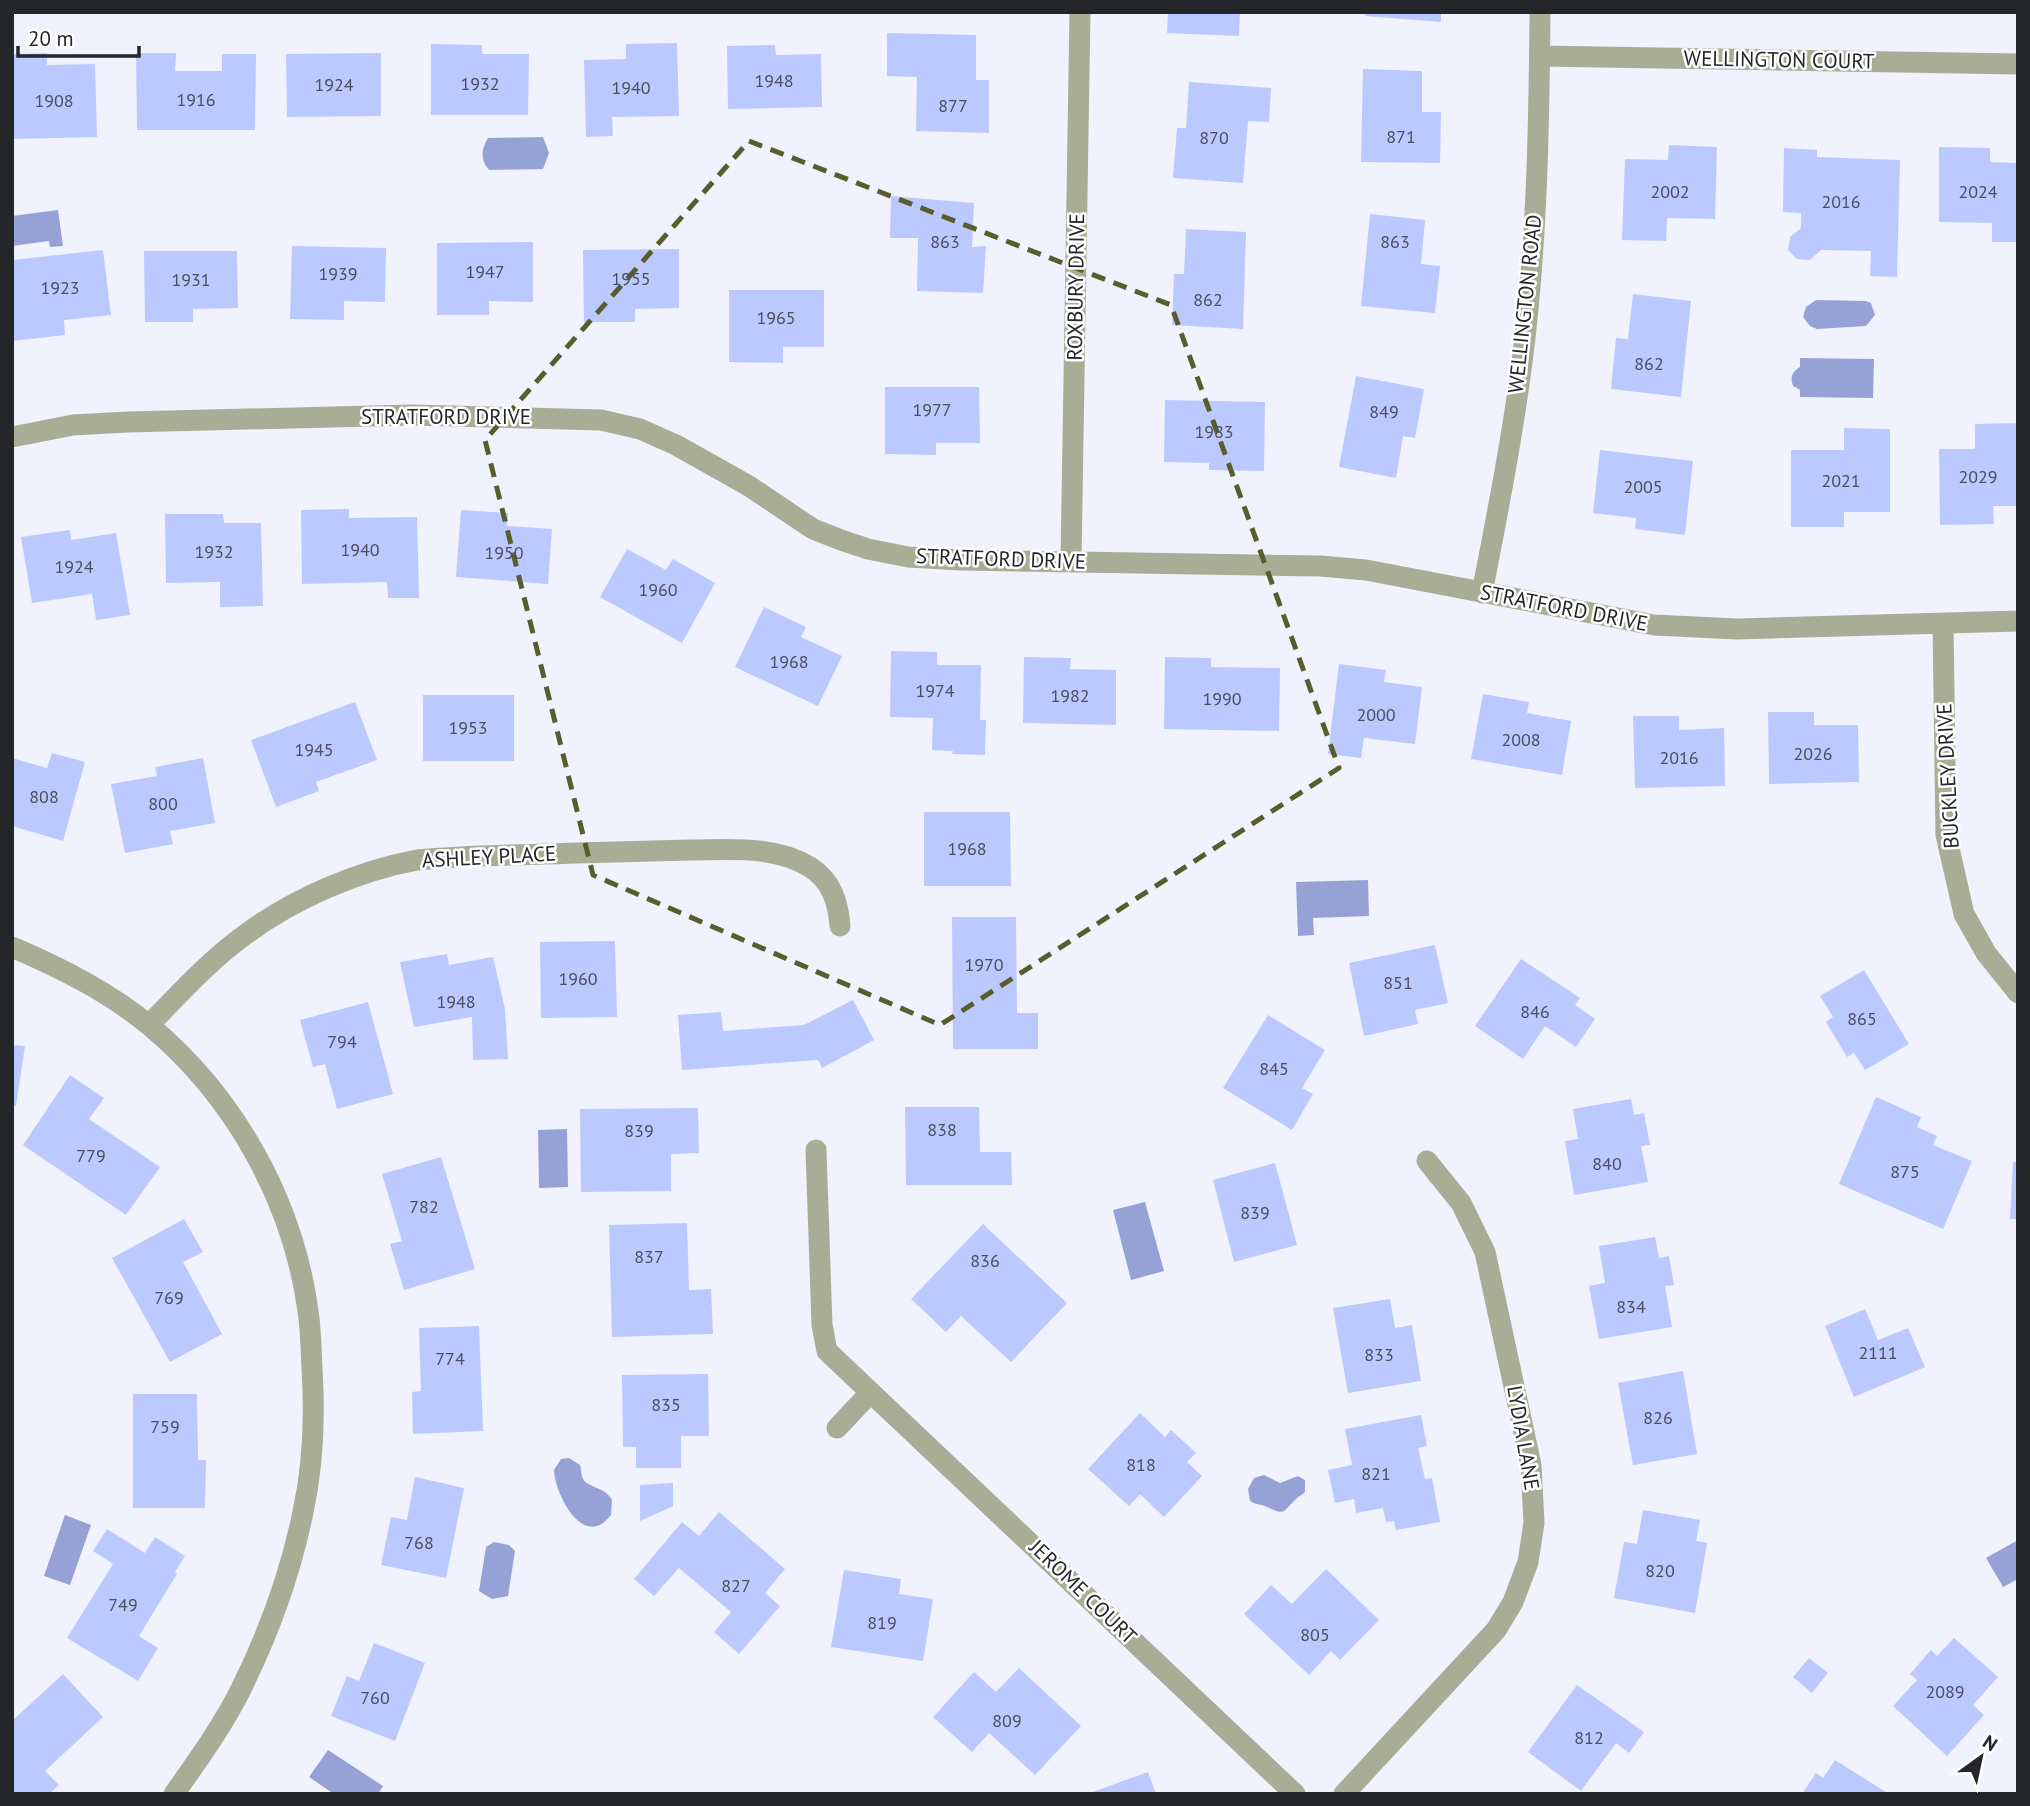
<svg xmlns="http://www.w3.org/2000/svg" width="2030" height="1806" viewBox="0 0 2030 1806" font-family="'PT Sans',sans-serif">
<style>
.water{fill:#96a2d5}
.building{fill:#bcc9fe}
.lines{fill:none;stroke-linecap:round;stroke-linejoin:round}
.minor{stroke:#aaad95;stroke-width:21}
.marked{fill:none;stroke:#585d2b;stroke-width:5;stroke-dasharray:14 9;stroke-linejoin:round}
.labels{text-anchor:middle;stroke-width:5;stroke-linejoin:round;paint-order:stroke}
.number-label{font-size:18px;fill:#4b4f5f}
.street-label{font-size:21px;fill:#25262a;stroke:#fff}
</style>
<rect width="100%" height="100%" fill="#f0f3fd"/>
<path class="water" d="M543 137 549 153 543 169 489 170C480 159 481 150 488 138Z
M58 210 63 246 50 247 49 241 12 246V216Z
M1816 300 1866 301 1871 303 1875 315 1866 326 1817 329 1810 326 1803 317 1806 307Z
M1800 358 1874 359 1873 398 1800 397V390L1793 386C1790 377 1792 372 1800 367Z
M1368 880 1369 916 1313 918 1314 935 1298 936 1296 882Z
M567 1129 568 1187 539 1188 538 1130Z
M1145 1202 1164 1271 1131 1280 1113 1210Z
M569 1458 580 1465C581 1468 581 1472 582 1476 584 1488 604 1485 612 1500L611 1515C584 1551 555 1495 554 1470L561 1459Z
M1264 1475 1280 1483 1298 1476 1305 1480V1492C1302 1495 1299 1496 1296 1499 1282 1512 1286 1516 1267 1507 1261 1504 1256 1505 1250 1501L1248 1489 1254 1478Z
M65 1515 91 1525 70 1585 44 1576Z
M2018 1540V1579L2003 1587 1986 1558Z
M494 1542 509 1545 515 1551 508 1596 492 1599 479 1591 486 1547Z
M328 1750 383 1786 378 1794H334L309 1777Z"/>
<path class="building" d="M1168 12H1240L1239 36 1167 33Z
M1366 12H1441V22L1365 16Z
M887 33 976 35V80H989V133L916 131 917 77 887 76Z
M677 43 679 116 612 117 613 136 586 137 584 60 626 59V44Z
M431 44 482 45V54H529L528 115H431Z
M775 45 776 55 821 54 822 107 728 109 727 46Z
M47 53V65L95 64 97 137 12 139V54Z
M136 53H176L175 71H222V54H256L255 130H137Z
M381 53V116L287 117 286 54Z
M1363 69 1422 71V112H1441L1440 163 1361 162Z
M1189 82 1271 88 1269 122 1248 121 1243 183 1173 178 1177 128H1186Z
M1669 145 1717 147 1715 219 1667 218 1666 241 1622 240 1625 159 1668 160Z
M1939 147 1990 148V162L2018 163V242H1992V223L1939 222Z
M1784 148 1817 150V157L1900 160 1897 277 1870 276 1871 251 1821 250 1810 260 1797 259 1788 250 1790 237 1801 228V213L1783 212Z
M891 196 974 203 972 247 986 246 983 293 917 291 918 238H890Z
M1370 214 1425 220 1421 264 1440 266 1435 313 1361 306Z
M1186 229 1246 232 1243 329 1172 325 1174 274H1184Z
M533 242V302L489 301V315H437V243Z
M292 246 386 248 385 302 344 301V320L290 319Z
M679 249V308L635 309V322H584L583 250Z
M103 250 111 315 64 320 65 335 12 341V260Z
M144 251H237L238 308 193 309V322H145Z
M729 290H824V347H783V363L729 362Z
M1633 294 1691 301 1681 397 1611 389 1616 338 1628 339Z
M1356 376 1424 389 1415 438 1403 436 1396 478 1339 467Z
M885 387H979L980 443H936V455L885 454Z
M1165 400 1265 402 1264 471 1209 470V463L1164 462Z
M2018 423V506H1993L1994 524 1940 525 1939 449H1975V424Z
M1844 428 1890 429V512H1844V527H1791V450H1844Z
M1600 450 1693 461 1685 535 1635 529 1636 518 1593 513Z
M349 509V518L417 517 419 598H388L387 582 302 584 301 510Z
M461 510 508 513 507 526 552 529 548 584 456 577Z
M165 514H223L224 523H261L263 606 220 607V582L166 583Z
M70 530 71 540 116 533 130 615 96 620 92 594 32 603 21 537Z
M627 549 666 570 673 559 715 583 682 643 600 597Z
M764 607 806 627 801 637 842 656 818 706 735 667Z
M891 651 937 652V665H981L980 720H986L985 755 952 754 953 751 932 750 933 718 890 717Z
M1024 657 1071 658 1070 669 1116 670V725L1023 723Z
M1165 657 1211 658V667L1280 668 1279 731 1164 729Z
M1339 664 1386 670 1384 682 1422 687 1415 744 1364 738 1361 758 1328 754Z
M1483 694 1529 702 1527 713 1571 721 1562 775 1471 759Z
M423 695H514V761H423Z
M355 702 377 760 316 782 319 791 276 807 251 740Z
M1768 712H1814V725H1858L1859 782 1769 784Z
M1633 716H1679V730L1724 728 1725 786 1635 788Z
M52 753 85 762 63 841 12 826V758L47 768Z
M203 758 215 823 170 831 173 844 125 853 111 784 157 776 155 767Z
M924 812H1010L1011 886H924Z
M952 917H1016L1017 1013H1038V1049H953Z
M615 941 617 1017 541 1018 540 942Z
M1435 945 1448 1003 1415 1010 1418 1024 1364 1036 1349 963Z
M447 954 449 965 493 957 505 1009 508 1059 473 1060 472 1017 414 1027 400 962Z
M1521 959 1580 998 1575 1005 1595 1019 1576 1047 1545 1026 1523 1059 1475 1026Z
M1864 970 1909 1044 1865 1070 1854 1053 1847 1057 1826 1022 1833 1017 1820 996Z
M853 1000 874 1040 822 1068 818 1060 682 1070 678 1015 721 1012 723 1031 804 1025Z
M368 1002 393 1094 337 1109 325 1064 313 1067 300 1020Z
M1268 1015 1325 1050 1302 1088 1313 1094 1292 1130 1223 1088Z
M12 1045 25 1046 16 1106H12Z
M70 1075 104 1098 89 1119 160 1167 126 1215 23 1145Z
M1876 1097 1921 1117 1917 1127 1937 1136 1933 1145 1972 1161 1943 1229 1839 1184Z
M1631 1099 1634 1115 1644 1113 1650 1145 1641 1146 1648 1182 1574 1195 1565 1141 1578 1139 1573 1109Z
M905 1107H979L980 1152H1011L1012 1185H906Z
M698 1108 699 1153 671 1154V1191L581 1192 580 1109Z
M441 1157 475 1269 404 1290 390 1244 402 1241 382 1174Z
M2013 1162H2018V1219H2010Z
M1275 1163 1297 1245 1234 1262 1213 1180Z
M184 1219 203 1252 183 1262 222 1334 170 1362 112 1258Z
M687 1223 689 1290 711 1289 713 1334 612 1337 609 1225Z
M983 1224 1067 1303 1011 1362 961 1316 946 1332 911 1299Z
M1655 1237 1659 1258 1669 1256 1674 1285 1665 1286 1672 1327 1599 1339 1589 1286 1605 1283 1599 1246Z
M1390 1299 1395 1328 1412 1325 1421 1381 1348 1393 1333 1308Z
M1865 1309 1878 1340 1908 1328 1925 1367 1854 1397 1825 1326Z
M479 1326 483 1431 413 1434 412 1392 421 1391 419 1328Z
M1683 1371 1697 1454 1633 1465 1618 1383Z
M708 1374 709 1436H681V1468H636V1447H623L622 1375Z
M133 1394H197L198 1460H206L205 1508H133Z
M1140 1413 1165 1437 1171 1430 1196 1453 1187 1462 1202 1476 1164 1517 1140 1494 1129 1506 1088 1469Z
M1421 1415 1427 1446 1418 1448 1425 1479 1432 1478 1440 1522 1396 1530 1394 1521 1386 1522 1383 1508 1356 1513 1354 1499 1335 1503 1328 1470 1352 1465 1345 1429Z
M415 1477 464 1488 446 1578 381 1565 391 1517 407 1520Z
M673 1483V1506L640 1521V1485Z
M1643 1510 1700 1520 1696 1541 1707 1543 1695 1613 1614 1598 1624 1542 1637 1544Z
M719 1512 785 1569 765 1593 780 1606 739 1654 714 1632 731 1612 679 1568 654 1596 634 1579 682 1522 699 1536Z
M107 1529 145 1553 155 1537 185 1556 175 1572 177 1574 139 1636 158 1648 138 1681 67 1638 113 1564 93 1551Z
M1326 1569 1379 1620 1340 1660 1331 1651 1309 1675 1244 1614 1271 1585 1292 1604Z
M844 1570 901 1579 899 1594 933 1599 923 1661 831 1647Z
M1954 1638 1998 1677 1973 1705 1984 1715 1947 1756 1893 1706 1917 1680 1910 1674 1931 1650 1937 1656Z
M374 1643 425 1663 395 1741 331 1716 347 1676 359 1681Z
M1809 1658 1828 1673 1812 1693 1793 1677Z
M1019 1668 1081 1726 1035 1775 989 1733 972 1752 933 1717 974 1672 996 1692Z
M63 1674 103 1717 45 1771 59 1785 49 1794H16L12 1790V1721Z
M1577 1685 1644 1732 1629 1753 1616 1743 1581 1791 1528 1752Z
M1835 1760 1889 1794H1802L1816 1773 1823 1778Z
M1148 1772 1156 1794H1090V1793Z"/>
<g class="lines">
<path class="minor" d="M1540 56 2018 64
M12 437 73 425 128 422 412 415 601 420 640 429 676 445 749 486 813 529 841 540 868 549 908 557 961 560 1320 566 1366 570 1654 625 1737 629 2018 621
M1071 561 1080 12
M1482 593C1497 516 1512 439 1522 362 1537 247 1539 129 1540 12
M1943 624 1946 835 1964 914 1986 953 2018 993
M12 947C61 968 109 992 150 1026 235 1097 293 1201 308 1311 311 1330 311 1350 312 1369 315 1416 313 1466 303 1512 291 1571 269 1632 242 1687 224 1724 198 1760 174 1794
M149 1025C180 993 210 960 246 934 295 898 358 871 417 860 470 855 524 855 577 853 615 852 652 851 690 850 728 850 775 845 810 867 832 881 838 902 840 926
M816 1150 822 1325 827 1351 1295 1794
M837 1428 870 1393
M1344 1794 1496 1630 1513 1602 1528 1562 1534 1523 1531 1465 1485 1252 1461 1203 1427 1161"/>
</g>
<path class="marked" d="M749 141 1171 305 1339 768 940 1025 593 875 485 440Z"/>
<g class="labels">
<g class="number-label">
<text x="774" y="87">1948</text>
<text x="480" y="90">1932</text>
<text x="334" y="91">1924</text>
<text x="631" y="94">1940</text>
<text x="196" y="106">1916</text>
<text x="54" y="107">1908</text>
<text x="953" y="112">877</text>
<text x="1401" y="143">871</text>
<text x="1214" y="144">870</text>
<text x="1670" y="198">2002</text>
<text x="1978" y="198">2024</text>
<text x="1841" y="208">2016</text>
<text x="945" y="248">863</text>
<text x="1395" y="248">863</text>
<text x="485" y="278">1947</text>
<text x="338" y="280">1939</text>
<text x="631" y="285">1955</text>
<text x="191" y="286">1931</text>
<text x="60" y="294">1923</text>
<text x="1208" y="306">862</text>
<text x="776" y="324">1965</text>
<text x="1649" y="370">862</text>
<text x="932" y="416">1977</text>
<text x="1384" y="418">849</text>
<text x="1214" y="438">1983</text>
<text x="1978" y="483">2029</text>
<text x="1841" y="487">2021</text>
<text x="1643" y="493">2005</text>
<text x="360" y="556">1940</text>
<text x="214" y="558">1932</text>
<text x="504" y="559">1950</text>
<text x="74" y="573">1924</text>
<text x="658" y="596">1960</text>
<text x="789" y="668">1968</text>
<text x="935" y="697">1974</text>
<text x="1070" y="702">1982</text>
<text x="1222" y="705">1990</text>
<text x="1376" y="721">2000</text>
<text x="468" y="734">1953</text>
<text x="1521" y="746">2008</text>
<text x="314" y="756">1945</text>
<text x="1813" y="760">2026</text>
<text x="1679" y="764">2016</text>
<text x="44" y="803">808</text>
<text x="163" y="810">800</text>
<text x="967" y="855">1968</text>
<text x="984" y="971">1970</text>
<text x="578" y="985">1960</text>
<text x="1398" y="989">851</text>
<text x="456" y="1008">1948</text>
<text x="1535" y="1018">846</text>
<text x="1862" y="1025">865</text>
<text x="342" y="1048">794</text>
<text x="1274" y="1075">845</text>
<text x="942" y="1136">838</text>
<text x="639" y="1137">839</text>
<text x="91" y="1162">779</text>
<text x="1607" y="1170">840</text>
<text x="1905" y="1178">875</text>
<text x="424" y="1213">782</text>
<text x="1255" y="1219">839</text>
<text x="649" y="1263">837</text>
<text x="985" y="1267">836</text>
<text x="169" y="1304">769</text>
<text x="1631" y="1313">834</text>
<text x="1878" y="1359">2111</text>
<text x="1379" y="1361">833</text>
<text x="450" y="1365">774</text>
<text x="666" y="1411">835</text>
<text x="1658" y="1424">826</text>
<text x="165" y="1433">759</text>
<text x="1141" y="1471">818</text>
<text x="1376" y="1480">821</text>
<text x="419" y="1549">768</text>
<text x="1660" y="1577">820</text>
<text x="736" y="1592">827</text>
<text x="123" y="1611">749</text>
<text x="882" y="1629">819</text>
<text x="1315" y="1641">805</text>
<text x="1945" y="1698">2089</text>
<text x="375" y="1704">760</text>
<text x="1007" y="1727">809</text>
<text x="1589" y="1744">812</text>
</g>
<g class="street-label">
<text transform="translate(1779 60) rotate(1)" y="7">WELLINGTON COURT</text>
<text transform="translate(1076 287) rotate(-89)" y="7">ROXBURY DRIVE</text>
<text transform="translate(1525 304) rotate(-84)" y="7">WELLINGTON ROAD</text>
<text x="446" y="424">STRATFORD DRIVE</text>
<text transform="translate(1001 559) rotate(2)" y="7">STRATFORD DRIVE</text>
<text transform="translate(1564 608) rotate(11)" y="7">STRATFORD DRIVE</text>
<text transform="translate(1948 776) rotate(-93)" y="7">BUCKLEY DRIVE</text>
<text transform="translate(489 857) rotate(-3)" y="7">ASHLEY PLACE</text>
<text transform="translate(1523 1438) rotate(80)" y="7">LYDIA LANE</text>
<text transform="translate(1083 1592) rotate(44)" y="7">JEROME COURT</text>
</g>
</g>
<rect width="2030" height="1806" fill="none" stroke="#25262a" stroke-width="28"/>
<g transform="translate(1981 1757) rotate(33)" stroke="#ffffff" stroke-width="5" paint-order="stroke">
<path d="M0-5L12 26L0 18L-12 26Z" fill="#25262a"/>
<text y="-10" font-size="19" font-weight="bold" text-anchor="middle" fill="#25262a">N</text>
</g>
<path d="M18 46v10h121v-10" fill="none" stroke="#25262a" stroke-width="3.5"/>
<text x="28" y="46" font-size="21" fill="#25262a" stroke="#ffffff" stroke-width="5" paint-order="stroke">20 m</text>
</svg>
